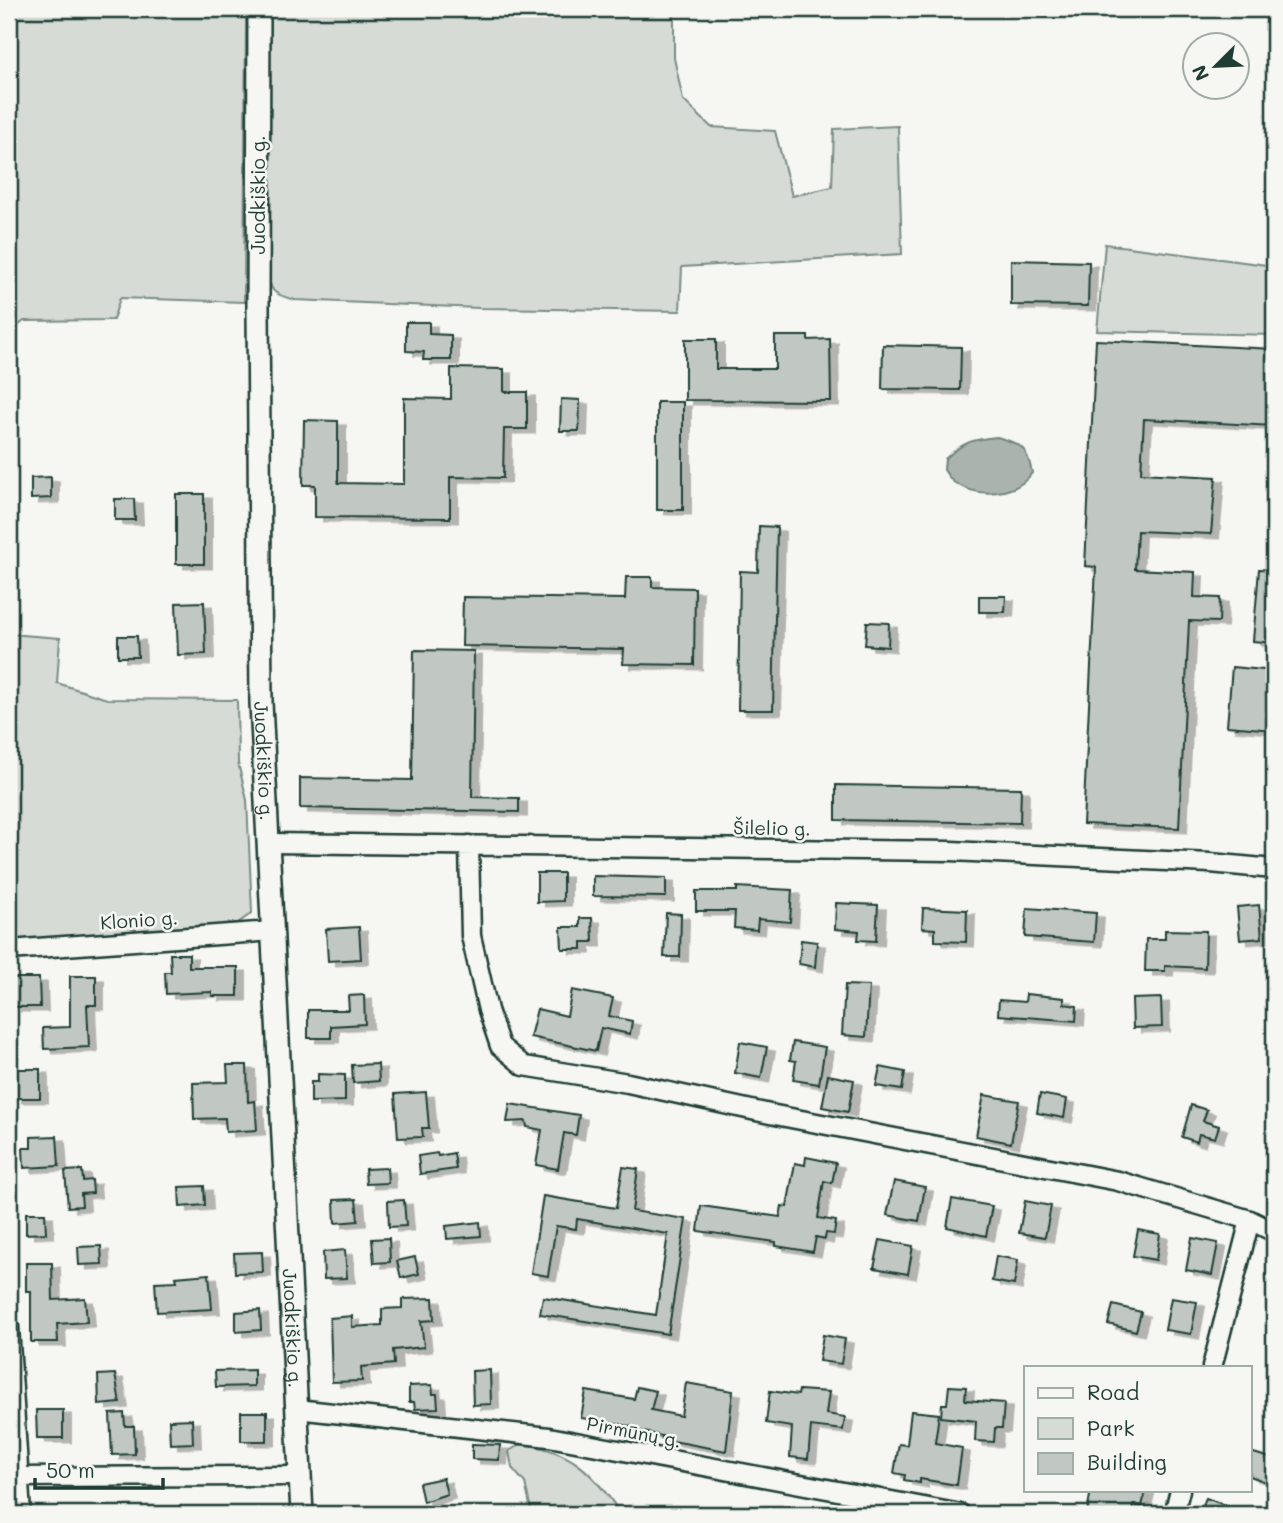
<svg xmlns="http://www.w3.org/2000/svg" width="1283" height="1523" viewBox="0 0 1283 1523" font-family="Mali,sans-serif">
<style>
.green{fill:#d6dbd6;stroke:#7a8c85;stroke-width:2}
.water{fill:#aab3ae;stroke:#72847d;stroke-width:2}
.building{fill:#c1c8c3;stroke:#1f3d34;stroke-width:2;filter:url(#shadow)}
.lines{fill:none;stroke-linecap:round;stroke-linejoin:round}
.minor-casing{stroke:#1f3d34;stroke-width:23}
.tertiary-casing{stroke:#1f3d34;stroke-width:26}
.minor{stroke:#f6f6f2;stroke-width:18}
.tertiary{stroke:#f6f6f2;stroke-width:21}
.labels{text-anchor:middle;stroke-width:5;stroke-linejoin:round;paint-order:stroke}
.street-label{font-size:19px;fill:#1f3d34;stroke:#f6f6f2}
</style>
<defs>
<filter id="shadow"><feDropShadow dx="8" dy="4.5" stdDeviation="0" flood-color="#0004"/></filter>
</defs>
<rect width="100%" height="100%" fill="#f6f6f2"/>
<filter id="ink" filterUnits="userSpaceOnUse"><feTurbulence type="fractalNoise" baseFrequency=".0143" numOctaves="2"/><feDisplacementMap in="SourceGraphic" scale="14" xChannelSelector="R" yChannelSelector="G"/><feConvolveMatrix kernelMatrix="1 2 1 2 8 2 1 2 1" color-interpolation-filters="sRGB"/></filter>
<g filter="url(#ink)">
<path class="green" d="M9 9H246L244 302 120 298 113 320 24 321 9 333Z
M270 9H674V58L683 100 711 127 775 131 792 196 832 187 834 129 898 126 902 254 682 267 680 311 479 308 295 300C272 294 270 292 268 269Z
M1105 244 1274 266V335L1097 331Z
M9 634 60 638 57 683 107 699 237 700 238 763 247 800 252 913 235 925 9 949Z
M521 1444C573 1450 593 1473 621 1514H532L525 1483 512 1468 509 1451Z"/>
<path class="water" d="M997 437C1022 444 1027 447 1032 473 1016 496 978 498 955 483 950 480 947 474 944 470L945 459C963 442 973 439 997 437Z"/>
<path class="building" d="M1011 260 1089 262 1088 306 1011 305Z
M406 322H429V334L451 335V360H423L424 352 406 351Z
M775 336H808V340L830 339 831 401 685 400V339H716V369H775Z
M1096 340 1274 349V426L1144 419 1141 473 1216 477 1211 534 1137 531 1135 569 1195 572 1194 597 1220 598 1219 622 1189 621 1179 828 1083 824 1096 567 1085 566Z
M883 345 961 347 960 390 882 389Z
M451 368 504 369V392H527V429H504L503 478 450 477V518L315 517V485H303L304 420 338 421V483L404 484V398L451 399Z
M561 399 580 400 579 431H560Z
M657 402H683V510H657Z
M51 477V498L31 499V478Z
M176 494H204V564H176Z
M115 499H134L135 520H115Z
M759 526 777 527 773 710H738L740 571 758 572Z
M1259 569 1274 570V643L1253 641Z
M626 577H652V587L695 588 694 665 623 664 624 649 462 646 463 597 625 599Z
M979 596H1006L1005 612H979Z
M204 602 206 654 178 655 176 603Z
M867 622 889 623 888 647 865 645Z
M118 636H137L138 657H118Z
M414 650 474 651 472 797 519 798V812L300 808V778L412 780Z
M1232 667 1274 671V730L1227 726Z
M836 785 1021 788 1020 823 836 820Z
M537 873H563V901L537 902Z
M593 876 666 878V897L593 896Z
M737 887 792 890 790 922 758 919 757 930 734 928 735 911H696V891H737Z
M836 903 878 905 876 941 858 940 859 931 835 929Z
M1259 905 1262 938 1240 940 1237 907Z
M923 908 967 910 966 942 935 941V929L922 928Z
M1027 908 1096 913 1094 942 1025 937Z
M666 913 681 914 680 957H664Z
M580 918H592L593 942H582V949H562L561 927H580Z
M359 927 361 959 328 961 326 929Z
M1165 930 1206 931 1205 968 1165 966V971H1145L1146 939H1165Z
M801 940 817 942 815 967 799 964Z
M170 954H189V967H238V996H212V992L166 994 165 972H171Z
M70 976H96V1005H87L89 1047 44 1049 43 1028 70 1027Z
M13 978H39L40 1007H13Z
M845 985 869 986 866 1037 842 1035Z
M572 990 613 998 609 1016 632 1021 630 1034 601 1028 596 1051 530 1037 537 1009 567 1016Z
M1026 994 1064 998V1004L1077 1006 1076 1021 998 1015 999 1000 1025 1002Z
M364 995 365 1024 331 1026V1038H308V1010H349L348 996Z
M1161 998 1162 1027 1133 1028 1132 999Z
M740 1042 767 1047 761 1078 735 1073Z
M793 1042 825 1047 819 1084 793 1080 796 1061 790 1060Z
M378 1064 379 1081 353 1083 352 1065Z
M227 1065H247L248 1102 255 1101 257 1130 226 1132 225 1118 194 1119 193 1083 228 1082Z
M880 1067 905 1072 902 1090 876 1086Z
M13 1069H40V1098H14Z
M318 1074 345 1075V1101L311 1102V1082H318Z
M828 1075 854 1080 848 1112 822 1107Z
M426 1092 429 1128H422L423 1137 398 1138 395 1094Z
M1040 1094 1067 1099 1064 1118 1037 1113Z
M984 1095 1019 1101 1011 1143 976 1136Z
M510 1104 579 1115 576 1135 564 1133 558 1169 536 1165 542 1130 527 1127 526 1121 507 1122Z
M1191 1105 1207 1110 1203 1121 1219 1126 1215 1138 1199 1134 1197 1142 1182 1137Z
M57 1136 59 1166 24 1168 23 1148H31V1137Z
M437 1153 438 1156 454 1153 456 1169 420 1174 418 1156Z
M806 1157 836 1163 832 1183 824 1181 818 1218 836 1221 834 1234 826 1233 825 1239 816 1237 813 1252 776 1246V1242L698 1231 701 1206 780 1217 782 1206 787 1207 795 1163 805 1165Z
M623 1167 638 1169 632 1211 686 1219 668 1334 540 1314 543 1297 656 1315 668 1234 577 1219 576 1229 556 1226 548 1276 531 1273 543 1196 616 1208Z
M387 1168 388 1183 366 1184 365 1169Z
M82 1170 83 1181 92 1180 93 1193 81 1194 82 1206 68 1207 65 1171Z
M894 1181 925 1187 919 1221 887 1215Z
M204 1186 205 1205 180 1207 179 1187Z
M356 1199 358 1221 335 1223 334 1200Z
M952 1199 992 1206 986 1236 947 1227Z
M404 1200 406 1226 389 1227 388 1201Z
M1025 1201 1051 1206 1045 1237 1019 1233Z
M26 1213H45L46 1233 26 1234Z
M480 1222 481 1236 447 1239 446 1226Z
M1138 1230 1160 1234 1156 1260 1133 1256Z
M389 1238 390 1262 374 1263 372 1239Z
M1192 1238 1218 1243 1212 1275 1186 1270Z
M880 1240 913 1246 908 1274 874 1268Z
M101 1246 102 1264 79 1265 78 1247Z
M345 1250 347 1278 324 1279 323 1252Z
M262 1252 263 1272 235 1273 234 1253Z
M996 1256 1018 1260 1014 1285 992 1281Z
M415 1257 419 1274 401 1278 397 1261Z
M26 1263H52L53 1300 85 1298 87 1322 57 1324 58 1342H31V1291H26Z
M209 1274 212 1309 157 1312 155 1282 177 1281 176 1277Z
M433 1298 434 1320 421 1321 424 1347 393 1350 394 1364 361 1367 362 1381 332 1382 330 1318 352 1316V1327L382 1325V1309L402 1308V1299Z
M1171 1298 1197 1302 1191 1334 1165 1330Z
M1113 1305 1141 1312 1136 1331 1108 1324Z
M260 1310 261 1330 236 1332V1312Z
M823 1335 845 1339 841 1364 819 1361Z
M254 1370V1386L216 1387 215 1371Z
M490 1370 491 1404 473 1405 472 1371Z
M115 1374 120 1403 99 1405 98 1375Z
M686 1383 733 1391 726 1451 662 1439V1436L630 1429V1426L581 1418 586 1391 634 1399 637 1387 656 1391 651 1410 681 1416Z
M432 1385 433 1394H437L438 1408 415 1409 414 1402H409V1386Z
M949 1386 966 1387 965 1400 1004 1403 1002 1428H995L994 1442 975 1441 976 1421 941 1417 942 1404H947Z
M799 1390 829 1392 826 1414 845 1417 843 1430 811 1426 808 1459 790 1457 792 1427 766 1423 770 1391 798 1395Z
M36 1410H63V1438H37Z
M911 1411 939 1414 935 1443 962 1448 957 1485 920 1479V1483L904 1480 905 1475 894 1473 899 1444 907 1445Z
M241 1412H267V1441H241Z
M124 1413 125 1426H134L135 1454 112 1455 110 1414Z
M192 1419 193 1443 170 1444 169 1420Z
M472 1444 500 1445 499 1460 472 1459Z
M1250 1452 1274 1459V1485L1250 1476Z
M443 1478 447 1494 423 1502 419 1483Z
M1091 1490 1122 1492 1123 1490H1146L1142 1506 1134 1504 1132 1514 1087 1512Z
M1206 1498 1245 1513V1514H1199Z"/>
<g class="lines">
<defs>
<path id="minor" d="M269 843 951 851 1210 863 1274 869
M469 845 471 936 488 1010 500 1046 524 1066 628 1083 770 1114 1118 1181 1250 1220 1274 1232
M9 950 273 931
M9 1327 21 1514
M1212 1367 1250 1220
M297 1409 549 1437 961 1514
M9 1477 300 1476
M1174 1514 1180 1490"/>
<g id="tertiary">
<path id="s1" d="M259 9 258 307 261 703 302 1514"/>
</g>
</defs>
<use href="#minor" class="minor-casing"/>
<use href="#tertiary" class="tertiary-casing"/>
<use href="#minor" class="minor"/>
<use href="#tertiary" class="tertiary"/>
</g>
</g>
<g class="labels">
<g class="street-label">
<text transform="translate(258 195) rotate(-90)" y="7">Juodkiškio g.</text>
<text dy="7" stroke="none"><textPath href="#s1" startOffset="752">Juodkiškio g.</textPath></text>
<text transform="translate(772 828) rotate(1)" y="7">Šilelio g.</text>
<text transform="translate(139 920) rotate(-4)" y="7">Klonio g.</text>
<text dy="7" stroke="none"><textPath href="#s1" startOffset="1320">Juodkiškio g.</textPath></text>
<text transform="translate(634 1432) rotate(11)" y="7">Pirmūnų g.</text>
</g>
</g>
<rect width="1283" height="1523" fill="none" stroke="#f6f6f2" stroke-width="35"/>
<rect x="18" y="18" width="1248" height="1488" fill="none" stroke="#1f3d34" stroke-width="2.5" filter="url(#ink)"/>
<rect x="1024" y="1366" width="228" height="126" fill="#f6f6f2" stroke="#a0aca6" stroke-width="2"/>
<rect x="1038" y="1388" width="35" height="10" fill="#f6f6f2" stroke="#a0aca6" stroke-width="2"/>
<text x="1087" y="1400" font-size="21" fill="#1f3d34">Road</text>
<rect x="1038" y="1418" width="35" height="21" fill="#d6dbd6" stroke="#a0aca6" stroke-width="2"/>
<text x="1087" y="1436" font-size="21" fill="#1f3d34">Park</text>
<rect x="1038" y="1453" width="35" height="21" fill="#c1c8c3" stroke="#a0aca6" stroke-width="2"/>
<text x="1087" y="1470" font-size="21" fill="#1f3d34">Building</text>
<g transform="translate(1216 66) rotate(246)"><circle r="33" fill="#f6f6f2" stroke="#a0aca6" stroke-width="2"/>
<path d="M0-5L12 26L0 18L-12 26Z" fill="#1f3d34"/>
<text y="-10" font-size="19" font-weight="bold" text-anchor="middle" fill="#1f3d34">N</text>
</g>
<path d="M35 1478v10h128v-10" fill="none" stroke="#1f3d34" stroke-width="3.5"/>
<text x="46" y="1478" font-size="21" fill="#1f3d34" stroke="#f6f6f2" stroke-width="5" paint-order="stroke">50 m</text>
</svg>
